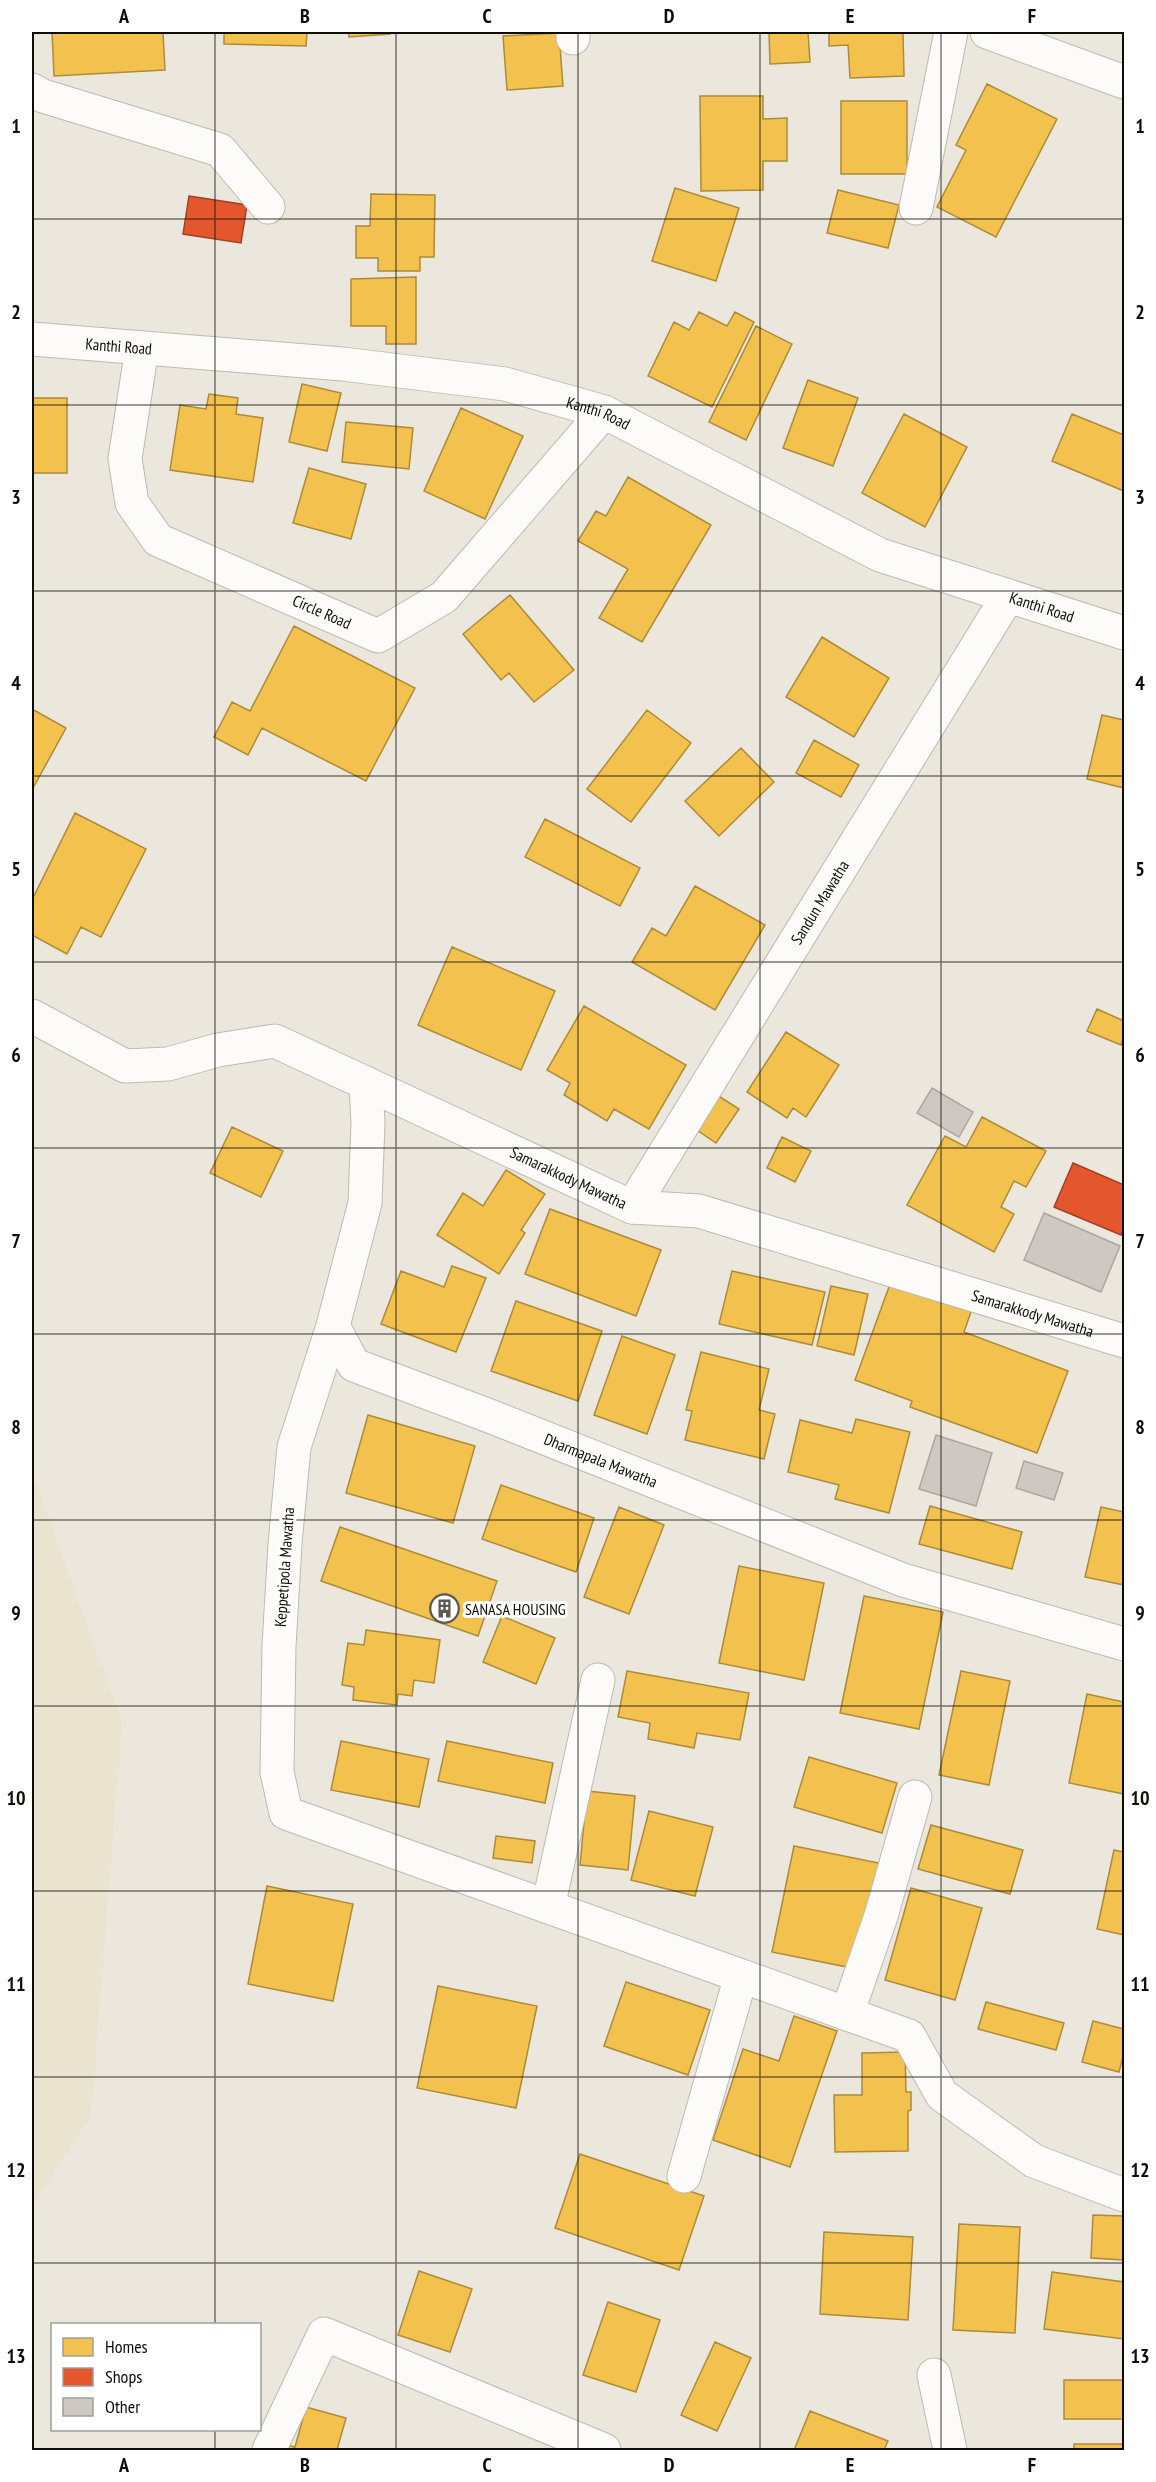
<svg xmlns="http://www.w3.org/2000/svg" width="1156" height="2482" viewBox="0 0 1156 2482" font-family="'PT Sans Narrow',sans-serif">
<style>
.built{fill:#eae3d0}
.homes{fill:#f2c14e;stroke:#ae8b38;stroke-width:1.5}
.shops{fill:#e4572e;stroke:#a44022;stroke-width:1.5}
.building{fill:#cec8c3;stroke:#aca6a1;stroke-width:1.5}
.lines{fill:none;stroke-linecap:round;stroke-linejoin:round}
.minor-casing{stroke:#bdbab2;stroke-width:35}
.minor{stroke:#fcfbfa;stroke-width:33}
.grid{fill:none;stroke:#0e0c06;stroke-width:1.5;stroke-opacity:0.55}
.labels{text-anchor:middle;stroke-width:6;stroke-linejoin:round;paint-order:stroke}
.street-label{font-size:16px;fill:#0e0c06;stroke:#fff}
.poi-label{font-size:16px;fill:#0e0c06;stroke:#fff;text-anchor:start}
.neatline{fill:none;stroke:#0e0c06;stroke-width:2}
.grid-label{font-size:20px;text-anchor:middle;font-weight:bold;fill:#0e0c06}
</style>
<rect width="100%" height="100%" fill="#ebe7dd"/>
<path class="built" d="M32 1472 122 1721 91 2116 32 2207Z"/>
<path class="homes" d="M52 32H163L165 70 54 76Z
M224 32H307L306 46 224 44Z
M349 32H389L390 34 349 37Z
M769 32H808L810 62 770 64Z
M829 32H903L904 76 850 78 848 45 829 46Z
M559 33 563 86 507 90 503 36Z
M987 84 1057 119 996 237 937 207 966 150 956 145Z
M700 96H763V119L787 118V161H763V190L701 191Z
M841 101H907V174H841Z
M675 188 739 208 716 281 652 261Z
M838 190 899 205 888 248 827 233Z
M371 194 435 195 434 257H420V271H378V258H356V226H370Z
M416 277V344H386V326H351V279Z
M699 312 727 326 735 312 754 322 712 407 648 376 674 322 689 330Z
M756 326 792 344 746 440 709 422Z
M808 380 858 398 833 466 783 448Z
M302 384 341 393 327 451 289 442Z
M209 394 238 398 236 414 263 418 253 482 170 470 180 405 206 409Z
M32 398H67V473H32Z
M461 408 523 436 485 519 424 491Z
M904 414 967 447 925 527 862 493Z
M1072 414 1124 435V491L1052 461Z
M346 422 413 428 409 469 342 462Z
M309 468 366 484 351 539 293 523Z
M628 477 711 525 642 642 599 618 628 569 578 541 596 511 606 516Z
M510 595 574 670 534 702 509 673 501 680 463 634Z
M294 626 415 688 366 781 262 728 248 755 214 737 232 702 250 711Z
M822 637 889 678 854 737 786 697Z
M32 709 66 728 32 790Z
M647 710 691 743 631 822 587 789Z
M1102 715 1124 720V788L1087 779Z
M814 740 859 765 841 797 796 773Z
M741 748 774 782 719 836 685 801Z
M75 813 146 849 101 937 81 927 67 954 32 935V900Z
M545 819 640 868 620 906 525 857Z
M695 886 765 925 715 1010 632 962 652 928 666 936Z
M452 947 555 991 521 1070 418 1025Z
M584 1006 686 1065 649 1129 614 1109 607 1121 564 1095 570 1083 547 1070Z
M1097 1009 1124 1021V1036L1121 1045 1087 1031Z
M786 1032 839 1065 806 1117 793 1108 787 1118 747 1092Z
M717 1095 739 1109 716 1143 694 1128Z
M982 1117 1046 1151 1026 1187 1014 1181 1001 1207 1014 1214 994 1252 907 1205 945 1136 966 1147Z
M232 1127 283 1151 261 1197 210 1173Z
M782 1137 811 1151 795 1182 767 1168Z
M506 1170 545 1194 521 1230 525 1233 499 1274 437 1235 463 1193 483 1206Z
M550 1209 661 1250 636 1316 525 1274Z
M452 1266 486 1278 456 1352 381 1324 401 1271 444 1287Z
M732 1271 825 1292 812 1345 719 1324Z
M893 1276 973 1306 964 1332 1068 1371 1037 1453 910 1407 912 1401 855 1380Z
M831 1286 868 1294 854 1355 817 1346Z
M516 1301 602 1331 578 1401 491 1371Z
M622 1336 675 1355 647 1434 594 1415Z
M701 1352 769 1369 759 1410 775 1414 764 1459 685 1440 692 1411 686 1410Z
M368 1415 475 1446 453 1523 346 1493Z
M856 1419 910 1432 889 1513 835 1499 839 1485 788 1472 800 1420 852 1433Z
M501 1485 594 1518 576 1572 482 1539Z
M930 1506 1022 1532 1012 1569 919 1544Z
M619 1507 664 1525 629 1614 584 1597Z
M1101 1507 1124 1512V1585L1085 1577Z
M340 1527 497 1581 478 1636 321 1581Z
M739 1566 824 1583 804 1680 719 1663Z
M864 1596 943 1612 919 1729 840 1713Z
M502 1616 555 1638 536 1684 483 1662Z
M366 1630 440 1640 434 1683 414 1680 412 1696 398 1694 397 1705 353 1700 354 1687 342 1685 348 1643 364 1645Z
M627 1671 749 1693 740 1740 697 1733 694 1748 648 1739 650 1723 618 1717Z
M961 1671 1010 1681 989 1785 939 1775Z
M1087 1694 1124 1702V1794L1069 1783Z
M341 1741 429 1759 419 1807 331 1790Z
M447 1741 553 1763 545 1803 438 1781Z
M809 1757 897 1783 882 1833 794 1807Z
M587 1791 635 1796 628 1870 580 1865Z
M649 1811 713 1827 695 1896 631 1880Z
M931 1825 1023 1850 1010 1894 918 1869Z
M496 1836 535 1841 532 1863 493 1858Z
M794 1846 879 1863 857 1969 772 1952Z
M1114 1850 1124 1852V1935L1097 1929Z
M267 1886 353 1904 333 2001 248 1984Z
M911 1888 982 1908 955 2000 885 1980Z
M626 1982 710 2010 688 2075 604 2046Z
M438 1986 537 2006 516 2108 417 2088Z
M986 2002 1064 2023 1056 2050 978 2029Z
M794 2016 837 2031 790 2167 713 2140 743 2049 779 2061Z
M1093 2021 1124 2029V2053L1119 2072 1082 2062Z
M905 2052 906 2092H911V2110L908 2111V2151L835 2152 834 2095H862V2053Z
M580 2154 704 2196 679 2270 555 2228Z
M1093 2215 1124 2216V2260L1091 2258Z
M959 2224 1020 2227 1015 2333 953 2330Z
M824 2232 913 2237 908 2320 820 2314Z
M419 2271 472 2289 450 2352 398 2335Z
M1052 2272 1124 2282V2339L1044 2329Z
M608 2302 660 2320 636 2392 583 2375Z
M715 2342 751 2358 717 2431 681 2415Z
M1064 2380H1124V2419H1064Z
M306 2407 346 2418 337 2450H285L287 2445 295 2447Z
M810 2411 888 2441 884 2450H794Z
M1074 2444H1124V2450H1074Z"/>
<path class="shops" d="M189 196 247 205 241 243 183 234Z
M1073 1163 1124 1185V1226L1121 1235 1054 1207Z"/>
<path class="building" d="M932 1088 973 1112 959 1137 917 1113Z
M1044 1213 1120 1246 1101 1292 1024 1260Z
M936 1435 992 1453 976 1506 919 1489Z
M1024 1461 1063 1473 1054 1500 1016 1488Z"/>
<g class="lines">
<defs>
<g id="minor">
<path d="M573 32V38"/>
<path d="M987 32 1124 82"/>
<path d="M32 90 43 96 220 150 268 207"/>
<path d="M916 208 951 32"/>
<path id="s1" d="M32 339 343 364 505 384 604 412 880 555 1124 633"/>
<path id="s2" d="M142 348 125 459 132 503 158 540 378 636 444 597 604 412"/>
<path id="s3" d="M32 1016 125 1066 168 1064 218 1050 275 1041 632 1207 699 1211 1124 1341"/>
<path id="s4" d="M366 1083 368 1123 365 1203 333 1326 354 1365 487 1415 903 1580 1124 1644"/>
<path id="s5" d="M632 1207 1008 596"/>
<path d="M333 1326 294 1447 285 1544 279 1646 277 1772 286 1813 909 2036 942 2095 1034 2161 1124 2195"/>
<path d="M548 1907 598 1680"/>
<path d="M847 2014 881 1916 915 1797"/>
<path d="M684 2176 741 1976"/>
<path d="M934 2375 950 2450"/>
<path d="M269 2450 324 2334 604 2450"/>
</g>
</defs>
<use href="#minor" class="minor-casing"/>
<use href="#minor" class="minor"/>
</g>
<path class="grid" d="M215 32V2324M396 32V2450M578 32V2450M760 32V2450M941 32V2450M32 219H1124M32 405H1124M32 591H1124M32 776H1124M32 962H1124M32 1148H1124M32 1334H1124M32 1520H1124M32 1706H1124M32 1891H1124M32 2077H1124M32 2263H1124M215 2430V2450"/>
<defs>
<symbol id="building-ring" viewBox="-11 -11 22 22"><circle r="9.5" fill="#fff" stroke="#5b5951" stroke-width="1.5"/><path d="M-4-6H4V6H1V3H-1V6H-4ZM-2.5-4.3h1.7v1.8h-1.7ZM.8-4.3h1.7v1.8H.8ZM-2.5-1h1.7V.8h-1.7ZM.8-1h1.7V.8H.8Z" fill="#5b5951"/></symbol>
</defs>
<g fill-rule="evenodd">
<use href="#building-ring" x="428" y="1592" width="33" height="33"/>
</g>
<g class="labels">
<g class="street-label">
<text dy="6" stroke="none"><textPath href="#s1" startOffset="87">Kanthi Road</textPath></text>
<text dy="6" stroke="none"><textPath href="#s1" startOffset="573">Kanthi Road</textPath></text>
<text dy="6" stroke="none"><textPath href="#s1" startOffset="1059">Kanthi Road</textPath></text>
<text dy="6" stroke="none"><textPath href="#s2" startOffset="381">Circle Road</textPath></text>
<text dy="6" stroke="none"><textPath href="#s5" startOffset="358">Sandun Mawatha</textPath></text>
<text dy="6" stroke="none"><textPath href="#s3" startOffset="582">Samarakkody Mawatha</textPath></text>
<text dy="6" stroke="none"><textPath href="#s3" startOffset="1068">Samarakkody Mawatha</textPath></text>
<text dy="6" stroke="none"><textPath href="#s4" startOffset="556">Dharmapala Mawatha</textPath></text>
<text transform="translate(284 1567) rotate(-86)" y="6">Keppetipola Mawatha</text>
</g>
<g class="poi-label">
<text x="465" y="1615">SANASA HOUSING</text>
</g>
</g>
<rect width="1156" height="2482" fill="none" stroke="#ffffff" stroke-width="66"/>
<rect x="51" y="2323" width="210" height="108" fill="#ffffff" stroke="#9f9e9b" stroke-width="1.5"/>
<rect x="63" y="2338" width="30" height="18" fill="#f2c14e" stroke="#9f9e9b" stroke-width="1.5"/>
<text x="105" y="2353" font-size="18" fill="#0e0c06">Homes</text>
<rect x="63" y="2368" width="30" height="18" fill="#e4572e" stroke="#9f9e9b" stroke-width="1.5"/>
<text x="105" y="2383" font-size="18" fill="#0e0c06">Shops</text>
<rect x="63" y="2398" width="30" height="18" fill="#cec8c3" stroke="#9f9e9b" stroke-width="1.5"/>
<text x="105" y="2413" font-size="18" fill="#0e0c06">Other</text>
<rect x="33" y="33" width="1090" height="2416" class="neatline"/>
<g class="grid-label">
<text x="124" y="23">A</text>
<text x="305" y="23">B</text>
<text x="487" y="23">C</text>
<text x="669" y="23">D</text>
<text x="850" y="23">E</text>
<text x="1032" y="23">F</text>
<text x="16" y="133">1</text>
<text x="1140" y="133">1</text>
<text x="16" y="319">2</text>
<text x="1140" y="319">2</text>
<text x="16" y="504">3</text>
<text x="1140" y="504">3</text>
<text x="16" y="690">4</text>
<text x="1140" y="690">4</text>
<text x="16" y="876">5</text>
<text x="1140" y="876">5</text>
<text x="16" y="1062">6</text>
<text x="1140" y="1062">6</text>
<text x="16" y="1248">7</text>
<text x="1140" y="1248">7</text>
<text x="16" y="1434">8</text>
<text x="1140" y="1434">8</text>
<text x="16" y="1620">9</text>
<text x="1140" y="1620">9</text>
<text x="16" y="1805">10</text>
<text x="1140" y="1805">10</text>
<text x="16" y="1991">11</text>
<text x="1140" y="1991">11</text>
<text x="16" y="2177">12</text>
<text x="1140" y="2177">12</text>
<text x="16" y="2363">13</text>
<text x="1140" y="2363">13</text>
<text x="124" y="2472">A</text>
<text x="305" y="2472">B</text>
<text x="487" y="2472">C</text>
<text x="669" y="2472">D</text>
<text x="850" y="2472">E</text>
<text x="1032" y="2472">F</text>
</g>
</svg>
